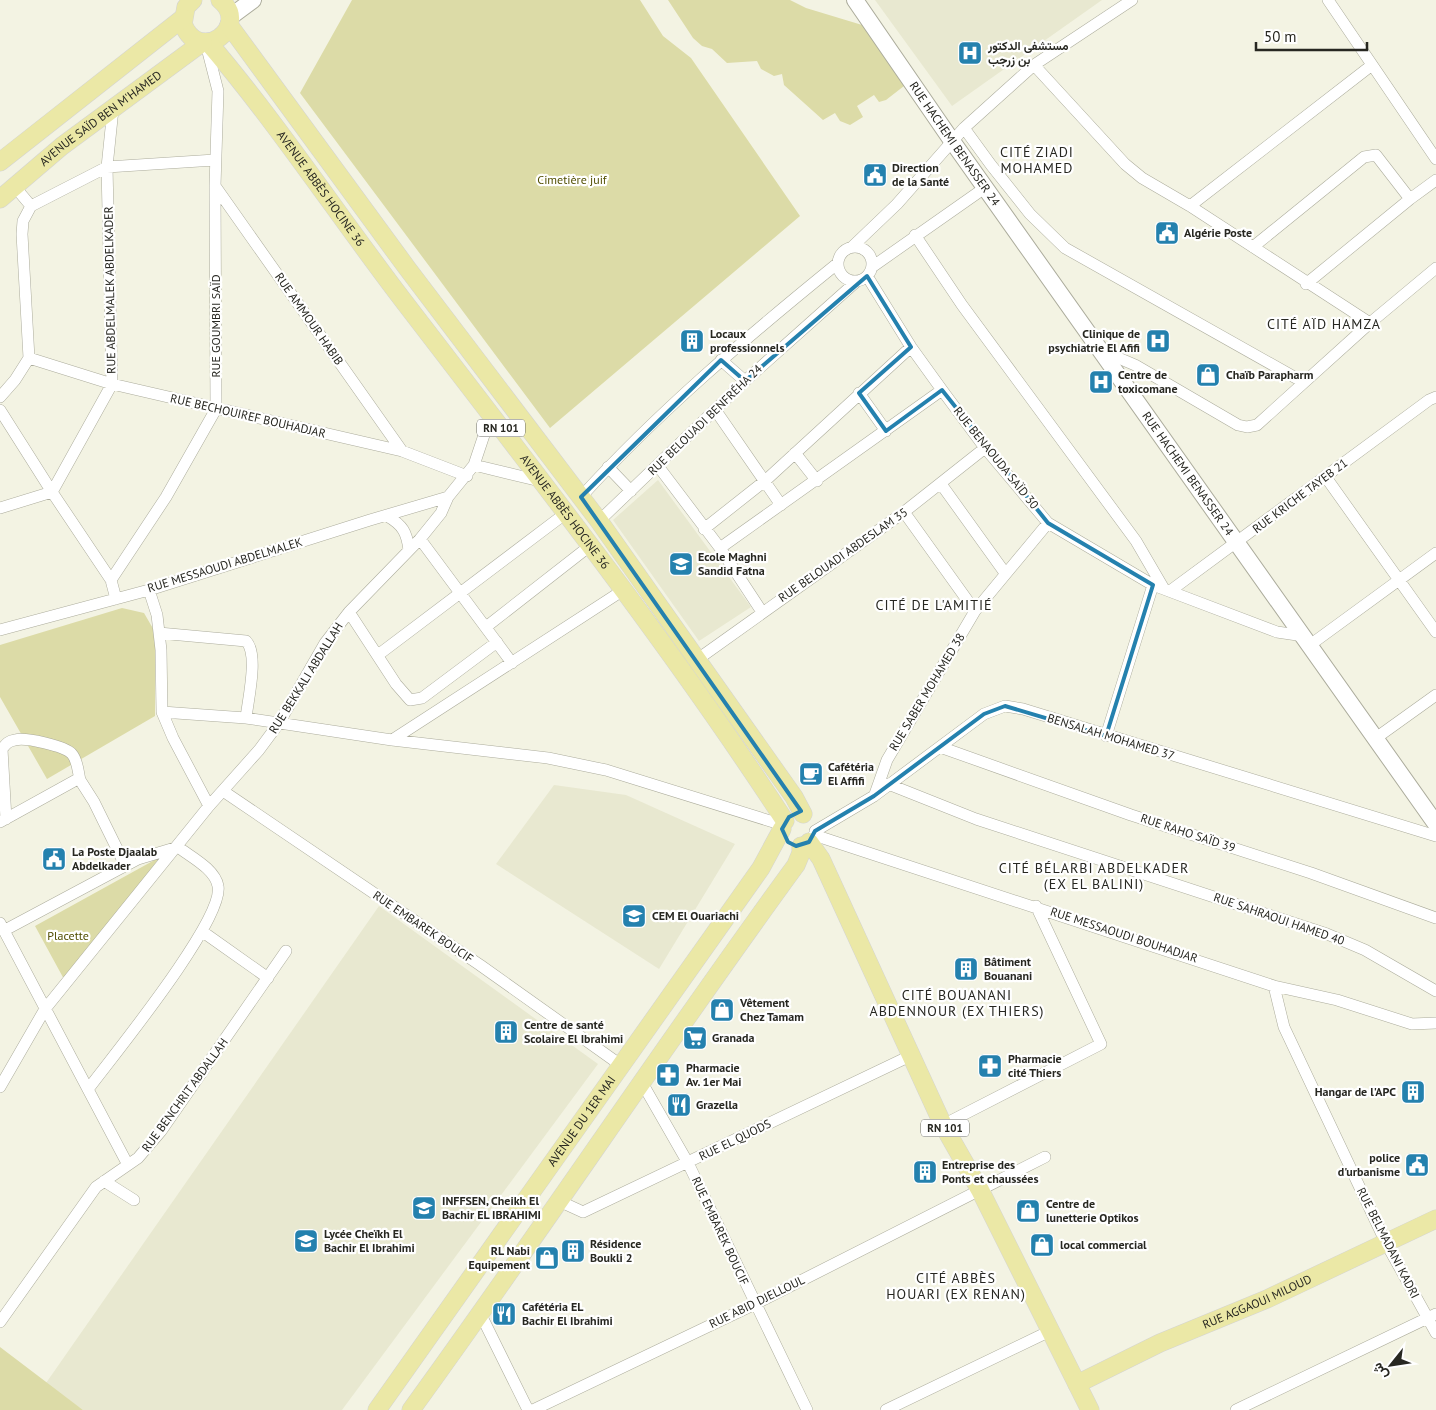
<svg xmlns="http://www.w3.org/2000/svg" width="1436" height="1410" viewBox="0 0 1436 1410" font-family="'PT Sans',Vazirmatn,sans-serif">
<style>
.built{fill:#e8e8d0}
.green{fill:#dcdba7}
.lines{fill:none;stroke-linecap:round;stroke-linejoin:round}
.minor-casing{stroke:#acac9c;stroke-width:12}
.secondary-casing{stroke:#acac9c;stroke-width:18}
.primary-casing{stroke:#d4d4d3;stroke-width:19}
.minor{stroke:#fff;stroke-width:11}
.secondary{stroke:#fff;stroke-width:16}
.primary{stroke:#ebe8a6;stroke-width:18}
.marked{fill:none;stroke:#2481ae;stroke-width:4;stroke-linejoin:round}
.labels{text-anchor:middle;stroke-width:4.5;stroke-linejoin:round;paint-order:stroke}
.shield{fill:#fff;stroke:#686864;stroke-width:1}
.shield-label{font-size:11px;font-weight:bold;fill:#272721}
.poi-label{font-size:12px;font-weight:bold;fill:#272721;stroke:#fff;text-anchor:start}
.street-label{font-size:12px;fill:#272721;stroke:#fff}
.park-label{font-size:12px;fill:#524f02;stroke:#fff}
.neighbourhood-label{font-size:14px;letter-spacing:1px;fill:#272721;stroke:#fff}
</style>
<rect width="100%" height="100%" fill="#f3f3e3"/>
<path class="built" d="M875 0H1102L952 106Z
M658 480 751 607 699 641 613 520Z
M554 785 626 795 735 844 659 969 496 864Z
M379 906 598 1064 342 1410H83L46 1383Z"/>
<path class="green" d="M352 0H640L663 36 691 58 800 216 550 428 300 93Z
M668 0H790L806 8 872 28 899 71 904 86 886 100 879 102 874 95 857 106 863 117 850 125 840 121 835 113 823 120 784 85 782 74 774 76 761 69 757 61 727 63 712 49 702 46 693 38Z
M122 608 144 613 155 632V716L47 779 0 697V645Z
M160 857 65 981 35 926Z
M0 1347 83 1410H0Z"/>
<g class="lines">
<defs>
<path id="minor" d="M1328 0 1436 159
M1034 65 1125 164 1142 178 1190 206 1370 323
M964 128 991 165 1030 214 1065 248 1303 382
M215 186 402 451
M15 187 31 206
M1410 199 1436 180
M1190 206 1372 65
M915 235 962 305 1136 541 1164 589
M852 247 897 204 964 128 1034 65 1132 0
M1253 247 1364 157 1376 155 1410 199 1306 284
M838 264a17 17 0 1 1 34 0a17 17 0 1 1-34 0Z
M872 267 986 187
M867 276 911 347 942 390 985 448 1048 523 1153 585 1277 632 1304 636
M1102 351 1135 365 1238 425 1247 427 1257 425 1370 323 1436 268
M29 358 112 384 402 451 467 476
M721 360 745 381
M859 393 886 431
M0 397 15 380 29 358 22 234 23 221 31 206 107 167 215 160
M0 410 52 492 111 580 116 599
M716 411 781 505
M795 453 817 481
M474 465 540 481
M658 466 720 548 762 612
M608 467 631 491
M1325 476 1436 632
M941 484 1005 573
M581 497C659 411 748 336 838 263
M0 508 52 492 112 384 107 167 113 109
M904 512 975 611
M387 516C403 525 407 533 409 550
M599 521 745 381 857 281
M704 529 766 480 911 347
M420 539 512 663
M720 548 942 390
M111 580 166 497 216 409 215 186 218 91 206 44
M149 590 157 615 161 650 162 712 173 738 209 806
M1170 591 1429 400 1436 397
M349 612 396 684 410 700 422 698 497 642
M486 627 591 545
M0 630 149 590 370 520 448 497
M159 633 246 641C259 654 248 699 246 718
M1310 645 1436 553
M378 655 566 513
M698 659 904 512 985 448
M162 712 246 718 392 740 548 758 606 770 783 825
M1106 736 1153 585
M1376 738 1436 695
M392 740 625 589
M940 747 1131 815 1311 873 1436 918
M888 784 976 819 1327 934 1365 950 1436 991
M223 791 480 965 622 1066
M875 794 887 760 975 611 1048 523
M6 819 2 749C6 744 8 741 15 740 25 737 65 746 72 754 78 761 78 772 80 780
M0 822 76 780H80L94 802 125 865
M815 831 874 796 984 714 1005 706 1023 709 1436 836
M814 835 1274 986 1337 1000 1412 1024 1436 1023
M0 923 128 1165
M5 930 138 859 178 847C191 857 215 869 218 886 225 919 113 1056 89 1088
M203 932 268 978
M1274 986 1284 1027 1386 1243 1436 1333
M641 1081 688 1163 807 1410
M0 1087 45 1009 209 806 259 750 279 723 325 643 349 612 420 539 441 513 448 497 474 465 491 414
M943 1125 1101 1044 1036 906
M104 1181 134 1200
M559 1201 583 1212 910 1056
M481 1315 528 1410
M0 1322 96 1187 138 1158 161 1131 286 951
M533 1410 755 1304 1045 1157
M886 1410 1050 1331
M1236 1410 1436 1314"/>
<g id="secondary">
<path id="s1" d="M855 0 952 141 1436 824"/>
<path d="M230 17 253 0"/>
</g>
<g id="primary">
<path d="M193 0 186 7 183 24C199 66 252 26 220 0"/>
<path d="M229 25 407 268 599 521 794 797 803 814"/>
<path id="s2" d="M208 42C278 124 337 214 402 299 533 470 667 640 785 821"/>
<path d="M0 162 183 18"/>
<path id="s3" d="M0 199 62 146 203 42"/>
<path d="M809 842 821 859 943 1125 980 1190 1090 1410"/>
<path id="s4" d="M1077 1384 1160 1343 1267 1299 1436 1219"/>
<path id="s5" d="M377 1410 761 868 782 829"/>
<path d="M411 1410C542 1230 665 1044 796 865L801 853V846"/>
</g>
</defs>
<use href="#minor" class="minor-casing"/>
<use href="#secondary" class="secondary-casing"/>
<use href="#primary" class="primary-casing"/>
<use href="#minor" class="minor"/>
<use href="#secondary" class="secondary"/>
<use href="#primary" class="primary"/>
</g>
<path class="marked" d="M867 276 911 347 859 393 886 431 942 390 1048 523 1153 585 1106 736 1005 706 984 714 874 796 815 831 809 842 796 846 788 842 782 829 789 817 801 811 581 497 721 360 745 381Z"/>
<defs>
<symbol id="hospital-square" viewBox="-11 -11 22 22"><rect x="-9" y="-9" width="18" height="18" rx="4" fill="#2481ae" stroke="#fff"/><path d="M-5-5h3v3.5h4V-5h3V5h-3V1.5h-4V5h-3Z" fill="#fff"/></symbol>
<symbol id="civic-square" viewBox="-11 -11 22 22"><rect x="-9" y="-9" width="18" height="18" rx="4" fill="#2481ae" stroke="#fff"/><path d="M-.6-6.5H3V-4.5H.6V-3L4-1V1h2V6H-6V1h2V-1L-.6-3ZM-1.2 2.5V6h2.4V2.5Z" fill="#fff"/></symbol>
<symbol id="building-square" viewBox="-11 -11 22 22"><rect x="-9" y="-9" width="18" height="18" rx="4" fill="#2481ae" stroke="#fff"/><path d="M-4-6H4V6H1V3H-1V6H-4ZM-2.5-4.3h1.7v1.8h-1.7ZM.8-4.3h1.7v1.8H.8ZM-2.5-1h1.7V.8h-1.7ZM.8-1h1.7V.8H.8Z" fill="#fff"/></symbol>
<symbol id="shop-square" viewBox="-11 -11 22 22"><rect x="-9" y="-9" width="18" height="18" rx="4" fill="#2481ae" stroke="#fff"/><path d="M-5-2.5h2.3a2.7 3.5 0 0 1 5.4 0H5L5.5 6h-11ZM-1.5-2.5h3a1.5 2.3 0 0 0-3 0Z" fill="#fff"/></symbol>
<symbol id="school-square" viewBox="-11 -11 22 22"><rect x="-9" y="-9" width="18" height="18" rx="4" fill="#2481ae" stroke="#fff"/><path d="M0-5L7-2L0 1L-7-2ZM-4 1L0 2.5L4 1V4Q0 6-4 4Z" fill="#fff"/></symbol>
<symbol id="cafe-square" viewBox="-11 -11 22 22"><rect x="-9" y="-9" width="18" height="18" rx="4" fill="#2481ae" stroke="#fff"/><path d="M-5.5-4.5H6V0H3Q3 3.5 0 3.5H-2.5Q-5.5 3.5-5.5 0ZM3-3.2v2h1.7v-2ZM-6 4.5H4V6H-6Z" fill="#fff"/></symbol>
<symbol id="supermarket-square" viewBox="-11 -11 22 22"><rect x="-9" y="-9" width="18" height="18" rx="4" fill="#2481ae" stroke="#fff"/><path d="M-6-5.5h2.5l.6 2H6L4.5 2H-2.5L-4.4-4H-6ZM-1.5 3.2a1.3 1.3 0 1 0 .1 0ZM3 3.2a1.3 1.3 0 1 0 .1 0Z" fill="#fff"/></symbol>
<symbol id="pharmacy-square" viewBox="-11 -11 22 22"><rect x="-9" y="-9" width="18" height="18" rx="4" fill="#2481ae" stroke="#fff"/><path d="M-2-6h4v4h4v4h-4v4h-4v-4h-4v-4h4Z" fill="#fff"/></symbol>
<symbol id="restaurant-square" viewBox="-11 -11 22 22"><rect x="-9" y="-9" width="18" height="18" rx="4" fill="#2481ae" stroke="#fff"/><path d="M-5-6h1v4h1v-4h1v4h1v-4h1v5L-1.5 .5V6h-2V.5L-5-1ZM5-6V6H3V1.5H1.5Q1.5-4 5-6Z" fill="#fff"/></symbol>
<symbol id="university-square" viewBox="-11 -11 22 22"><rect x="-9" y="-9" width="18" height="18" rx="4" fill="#2481ae" stroke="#fff"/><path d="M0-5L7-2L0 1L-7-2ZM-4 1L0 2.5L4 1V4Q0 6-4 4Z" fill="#fff"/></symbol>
</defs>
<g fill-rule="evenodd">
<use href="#hospital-square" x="956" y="39" width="28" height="28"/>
<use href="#civic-square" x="861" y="161" width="28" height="28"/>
<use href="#civic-square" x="1153" y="219" width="28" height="28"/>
<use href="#building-square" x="678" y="327" width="28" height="28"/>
<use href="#hospital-square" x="1144" y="327" width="28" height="28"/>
<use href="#shop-square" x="1194" y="361" width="28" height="28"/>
<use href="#hospital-square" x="1087" y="368" width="28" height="28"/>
<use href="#school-square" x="667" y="550" width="28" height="28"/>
<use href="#cafe-square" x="797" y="760" width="28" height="28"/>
<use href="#civic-square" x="40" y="845" width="28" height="28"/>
<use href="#school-square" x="620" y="902" width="28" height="28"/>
<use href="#building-square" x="952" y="955" width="28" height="28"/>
<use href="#shop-square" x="708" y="996" width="28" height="28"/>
<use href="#building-square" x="492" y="1018" width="28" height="28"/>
<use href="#supermarket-square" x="681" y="1024" width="28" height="28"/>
<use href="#pharmacy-square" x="976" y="1052" width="28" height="28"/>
<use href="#pharmacy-square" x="654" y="1061" width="28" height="28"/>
<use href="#building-square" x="1399" y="1078" width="28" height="28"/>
<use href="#restaurant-square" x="665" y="1091" width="28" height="28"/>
<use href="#civic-square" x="1403" y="1151" width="28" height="28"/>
<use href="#building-square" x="911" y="1158" width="28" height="28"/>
<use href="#university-square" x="410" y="1194" width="28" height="28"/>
<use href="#shop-square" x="1014" y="1197" width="28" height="28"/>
<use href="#school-square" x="292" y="1227" width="28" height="28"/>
<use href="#shop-square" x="1028" y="1231" width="28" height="28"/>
<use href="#building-square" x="559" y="1237" width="28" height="28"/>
<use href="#shop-square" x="533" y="1244" width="28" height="28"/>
<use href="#restaurant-square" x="490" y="1300" width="28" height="28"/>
</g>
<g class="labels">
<g class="shield">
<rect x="477" y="419.5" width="48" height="17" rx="4"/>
<rect x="921" y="1119.5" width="48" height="17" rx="4"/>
</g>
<g class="shield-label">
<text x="501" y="432">RN 101</text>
<text x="945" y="1132">RN 101</text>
</g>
<g class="poi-label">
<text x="988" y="50">مستشفى الدكتور<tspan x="988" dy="14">بن زرجب</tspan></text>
<text x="892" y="172">Direction<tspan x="892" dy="14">de la Santé</tspan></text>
<text x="1184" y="237">Algérie Poste</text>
<text x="710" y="338">Locaux<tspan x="710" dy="14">professionnels</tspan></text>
<text x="1140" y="338" text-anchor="end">Clinique de<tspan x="1140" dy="14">psychiatrie El Afifi</tspan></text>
<text x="1118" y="379">Centre de<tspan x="1118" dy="14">toxicomane</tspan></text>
<text x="1226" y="379">Chaïb Parapharm</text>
<text x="698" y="561">Ecole Maghni<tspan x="698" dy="14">Sandid Fatna</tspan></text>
<text x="828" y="771">Cafétéria<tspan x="828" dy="14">El Affifi</tspan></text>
<text x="72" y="856">La Poste Djaalab<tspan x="72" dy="14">Abdelkader</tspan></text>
<text x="652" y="920">CEM El Ouariachi</text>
<text x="984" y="966">Bâtiment<tspan x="984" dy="14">Bouanani</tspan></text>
<text x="740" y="1007">Vêtement<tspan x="740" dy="14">Chez Tamam</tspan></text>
<text x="524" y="1029">Centre de santé<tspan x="524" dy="14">Scolaire El Ibrahimi</tspan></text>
<text x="712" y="1042">Granada</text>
<text x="1008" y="1063">Pharmacie<tspan x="1008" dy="14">cité Thiers</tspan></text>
<text x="686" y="1072">Pharmacie<tspan x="686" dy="14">Av. 1er Mai</tspan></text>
<text x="1396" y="1096" text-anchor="end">Hangar de l'APC</text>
<text x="696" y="1109">Grazella</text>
<text x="1400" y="1162" text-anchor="end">police<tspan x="1400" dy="14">d'urbanisme</tspan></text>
<text x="942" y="1169">Entreprise des<tspan x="942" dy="14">Ponts et chaussées</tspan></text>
<text x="442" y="1205">INFFSEN, Cheikh El<tspan x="442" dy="14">Bachir EL IBRAHIMI</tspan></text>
<text x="1046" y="1208">Centre de<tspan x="1046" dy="14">lunetterie Optikos</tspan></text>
<text x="324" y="1238">Lycée Cheïkh El<tspan x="324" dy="14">Bachir El Ibrahimi</tspan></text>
<text x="590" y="1248">Résidence<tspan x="590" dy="14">Boukli 2</tspan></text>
<text x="1060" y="1249">local commercial</text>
<text x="530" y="1255" text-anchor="end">RL Nabi<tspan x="530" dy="14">Equipement</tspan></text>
<text x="522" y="1311">Cafétéria EL<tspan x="522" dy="14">Bachir El Ibrahimi</tspan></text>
</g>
<g class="street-label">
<text dy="4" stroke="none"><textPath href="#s3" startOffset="129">AVENUE SAÏD BEN M'HAMED</textPath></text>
<text dy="4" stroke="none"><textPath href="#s1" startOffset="175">RUE HACHEMI BENASSER 24</textPath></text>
<text dy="4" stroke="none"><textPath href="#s2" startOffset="185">AVENUE ABBÈS HOCINE 36</textPath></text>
<text transform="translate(110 290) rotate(-91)" y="4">RUE ABDELMALEK ABDELKADER</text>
<text transform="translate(309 319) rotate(55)" y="4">RUE AMMOUR HABIB</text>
<text transform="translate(216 326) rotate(-90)" y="4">RUE GOUMBRI SAÏD</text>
<text transform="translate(248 416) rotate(13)" y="4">RUE BECHOUIREF BOUHADJAR</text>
<text transform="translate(705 420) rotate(-44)" y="4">RUE BELOUADI BENFRÉHA 24</text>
<text transform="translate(996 458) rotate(51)" y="4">RUE BENAOUDA SAÏD 30</text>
<text dy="4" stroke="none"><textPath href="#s1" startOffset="579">RUE HACHEMI BENASSER 24</textPath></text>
<text transform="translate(1300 496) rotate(-37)" y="4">RUE KRICHE TAYEB 21</text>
<text dy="4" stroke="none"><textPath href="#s2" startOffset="590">AVENUE ABBÈS HOCINE 36</textPath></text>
<text transform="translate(843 555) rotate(-35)" y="4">RUE BELOUADI ABDESLAM 35</text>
<text transform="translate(225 565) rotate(-17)" y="4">RUE MESSAOUDI ABDELMALEK</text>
<text transform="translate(306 678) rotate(-58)" y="4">RUE BEKKALI ABDALLAH</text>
<text transform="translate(927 692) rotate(-59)" y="4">RUE SABER MOHAMED 38</text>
<text transform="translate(1111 737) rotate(17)" y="4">BENSALAH MOHAMED 37</text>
<text transform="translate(1188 833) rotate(18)" y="4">RUE RAHO SAÏD 39</text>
<text transform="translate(1279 919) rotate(19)" y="4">RUE SAHRAOUI HAMED 40</text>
<text transform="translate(423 927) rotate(34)" y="4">RUE EMBAREK BOUCIF</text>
<text transform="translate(1124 935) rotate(18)" y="4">RUE MESSAOUDI BOUHADJAR</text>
<text transform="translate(185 1095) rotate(-54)" y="4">RUE BENCHRIT ABDALLAH</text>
<text dy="4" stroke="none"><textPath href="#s5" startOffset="354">AVENUE DU 1ER MAI</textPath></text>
<text transform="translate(735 1140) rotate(-26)" y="4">RUE EL QUODS</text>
<text transform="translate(720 1231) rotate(65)" y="4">RUE EMBAREK BOUCIF</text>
<text transform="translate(1388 1243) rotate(63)" y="4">RUE BELMADANI KADRI</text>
<text transform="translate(757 1302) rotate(-26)" y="4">RUE ABID DJELLOUL</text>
<text dy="4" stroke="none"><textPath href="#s4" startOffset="198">RUE AGGAOUI MILOUD</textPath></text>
</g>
<g class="park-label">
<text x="572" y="184">Cimetière juif</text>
<text x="68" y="940">Placette</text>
</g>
<g class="neighbourhood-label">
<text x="1037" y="157">CITÉ ZIADI<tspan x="1037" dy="16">MOHAMED</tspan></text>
<text x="1324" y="329">CITÉ AÏD HAMZA</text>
<text x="934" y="610">CITÉ DE L'AMITIÉ</text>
<text x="1094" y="873">CITÉ BÉLARBI ABDELKADER<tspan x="1094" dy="16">(EX EL BALINI)</tspan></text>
<text x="957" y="1000">CITÉ BOUANANI<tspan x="957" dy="16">ABDENNOUR (EX THIERS)</tspan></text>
<text x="956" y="1283">CITÉ ABBÈS<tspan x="956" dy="16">HOUARI (EX RENAN)</tspan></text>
</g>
</g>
<g transform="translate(1391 1365) rotate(240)" stroke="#ffffff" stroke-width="4" paint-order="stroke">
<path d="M0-4L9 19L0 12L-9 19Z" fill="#272721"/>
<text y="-8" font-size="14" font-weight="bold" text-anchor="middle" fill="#272721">ش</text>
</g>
<path d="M1256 42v8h111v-8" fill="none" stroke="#272721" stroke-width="2.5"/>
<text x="1264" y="42" font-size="15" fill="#272721" stroke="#ffffff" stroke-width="4" paint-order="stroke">50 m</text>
</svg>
